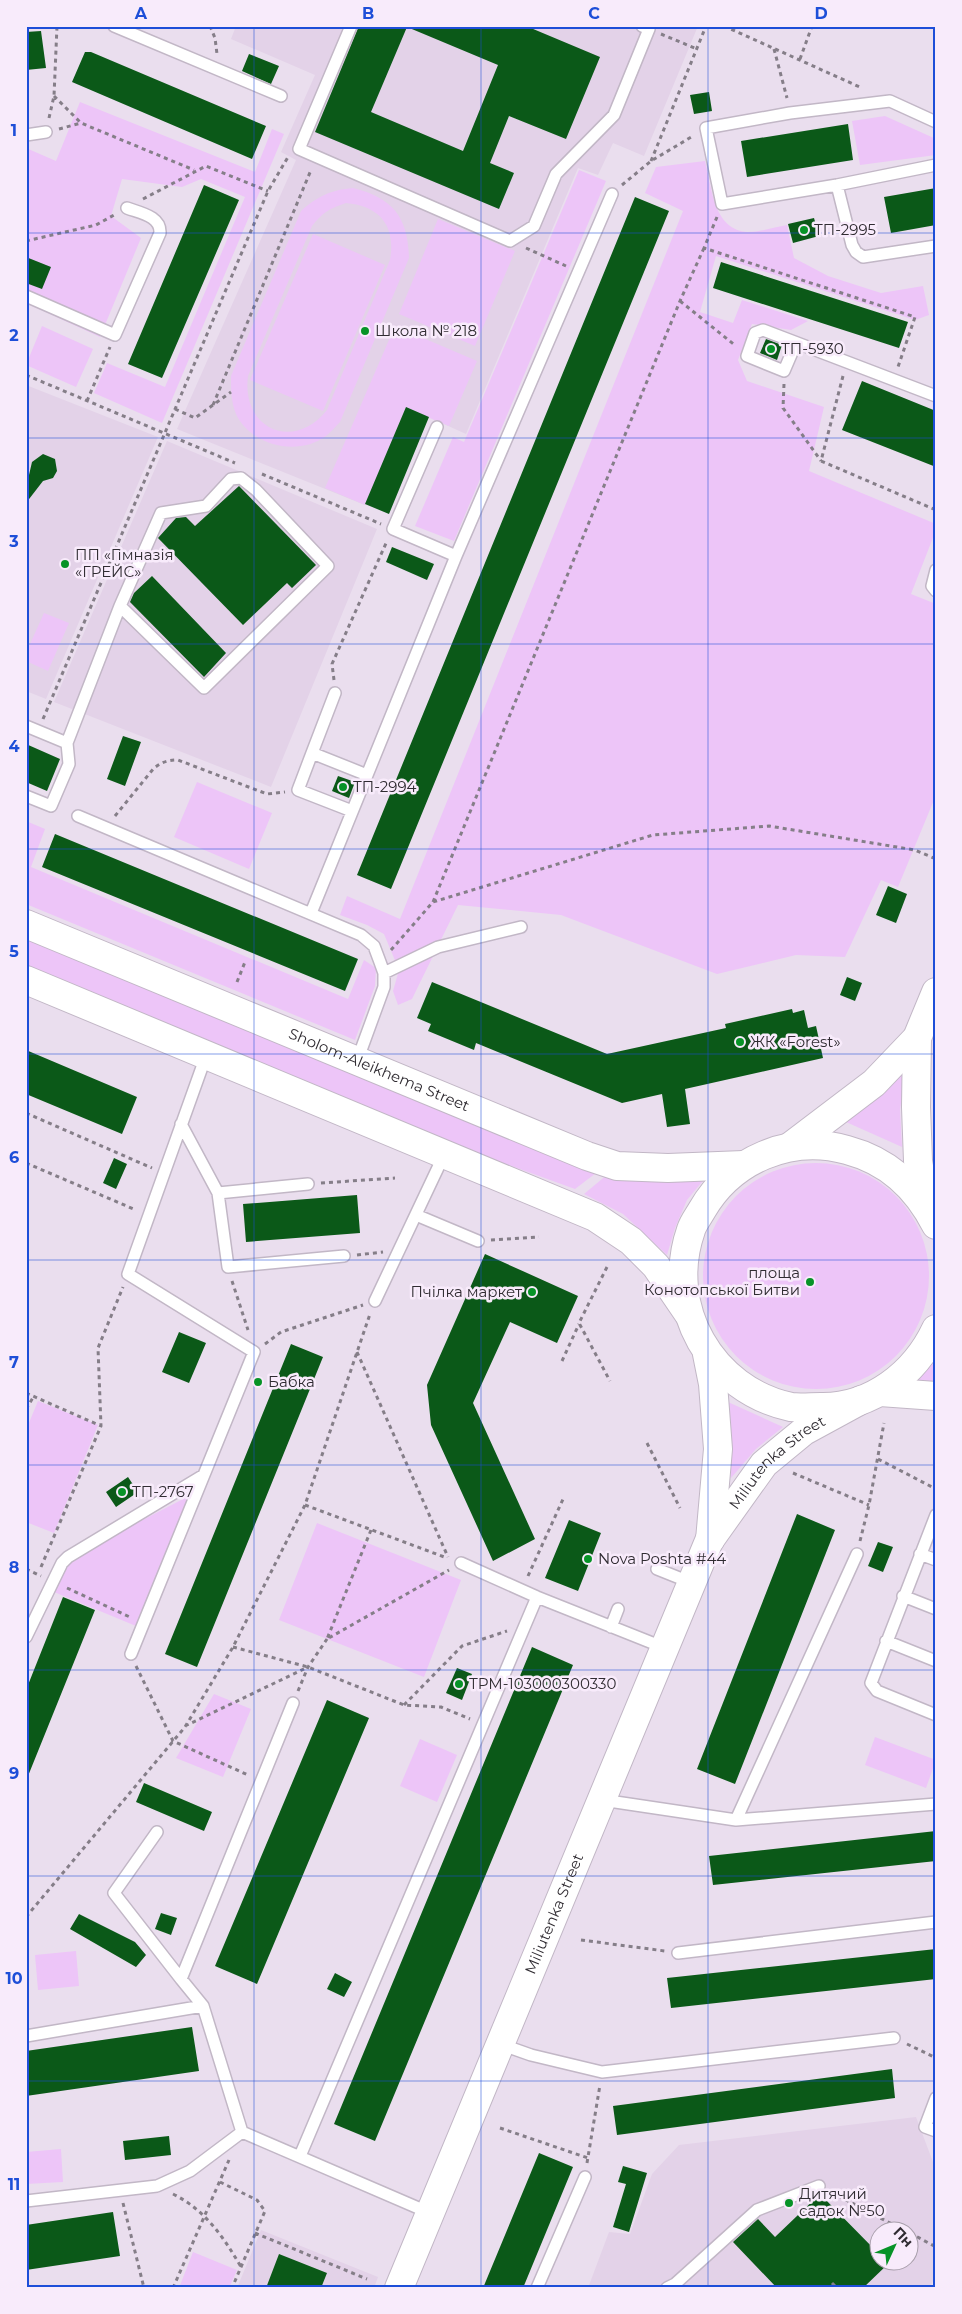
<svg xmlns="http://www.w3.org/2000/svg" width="962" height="2314" viewBox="0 0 962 2314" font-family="Montserrat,sans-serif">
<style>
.built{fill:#e3d2e8;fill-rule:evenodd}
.green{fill:#edc5f8;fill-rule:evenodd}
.building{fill:#0b5918;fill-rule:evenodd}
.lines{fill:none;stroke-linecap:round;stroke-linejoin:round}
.lane-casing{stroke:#c2b7c6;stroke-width:14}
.secondary-casing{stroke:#c2b7c6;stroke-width:30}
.path{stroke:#857e88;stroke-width:3;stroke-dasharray:4 4;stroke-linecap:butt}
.lane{stroke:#fff;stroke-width:11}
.secondary{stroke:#fff;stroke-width:28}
.grid{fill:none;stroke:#1d4ed8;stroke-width:1;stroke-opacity:0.55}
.poi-dot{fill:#079327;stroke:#f8ebfb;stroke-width:2}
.labels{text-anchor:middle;stroke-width:5;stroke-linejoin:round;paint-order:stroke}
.poi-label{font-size:15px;fill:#302c32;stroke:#f8ebfb;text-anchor:start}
.street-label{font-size:15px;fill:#302c32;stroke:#f8ebfb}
.neatline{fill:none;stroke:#1d4ed8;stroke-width:2}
.grid-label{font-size:16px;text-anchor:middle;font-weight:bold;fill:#1d4ed8}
</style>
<rect width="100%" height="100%" fill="#eadeee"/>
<path class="built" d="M236 26H698L644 156 613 143 598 175 578 168 466 434 406 407 365 505 177 429 296 160 281 152 315 75 231 39Z
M26 385 158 437 46 699 26 691Z
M167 441 377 529 271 787 54 702Z
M916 2117 936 2170V2273L930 2288H588L609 2232 630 2234 652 2174 679 2145ZM880 2232H910V2262H880Z
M261 2230 378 2277 374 2288H237Z"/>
<path class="green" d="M80 102 255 172 272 129 284 134 162 423 94 393 107 363 165 387 245 197 201 179 182 187 122 179 111 216 141 238 100 337 26 303V148L56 161Z
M885 116 936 139V155L860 165 852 121Z
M705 161C712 187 713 230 748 232 760 232 775 227 787 225L794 258 828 276 881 293 923 286 929 315 915 320 716 256 700 312 733 323 742 300 808 321 791 330 752 324 738 360 747 381 824 407 809 471 936 524V530L911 594 936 604V795L898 887 881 880 845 957 796 955 717 974 561 915 458 905 412 999 398 1005 393 991 399 970 384 934 367 925 340 915 347 896 400 919 683 211 645 193 656 167Z
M579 170 606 181 454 541 415 526 453 437 464 442Z
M353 188C393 198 408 217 409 258L340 422C335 427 331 432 326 436 298 457 251 446 236 414 231 401 231 390 231 376L301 211C318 196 331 190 353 188ZM346 203C380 206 396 226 390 260L327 410C294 452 241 429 248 376L312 226C322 213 330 208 346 203Z
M438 219 515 251 475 346 399 314Z
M313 234 385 265 323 411 250 380Z
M42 326 93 349 76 387 26 365Z
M395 326 477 361 449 426 406 408 365 505 325 488Z
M44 613 69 623 48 671 26 661V653Z
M197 782 272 813 249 869 174 837Z
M26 821 45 829 31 867 348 999 364 960 376 968 375 986 355 1040 26 904Z
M26 924 600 1170 575 1189 206 1056 26 980Z
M907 1061 900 1110 902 1147 846 1122 875 1097Z
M703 1276a113 113 0 1 1 226 0a113 113 0 1 1-226 0Z
M608 1174 707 1176 687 1200 675 1228 667 1255 623 1214 584 1194Z
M936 1360V1385H912Z
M38 1401 98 1425 54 1533 26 1522V1430Z
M728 1402 783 1427 756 1449 731 1478V1435Z
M189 1496 136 1626 54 1592 69 1558Z
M317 1523 461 1580 424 1677 279 1620Z
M214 1694 251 1709 223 1777 176 1758Z
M875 1737 936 1760 926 1788 865 1765Z
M420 1739 457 1755 437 1802 400 1786Z
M76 1951 79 1986 38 1990 35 1955Z
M61 2149 63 2182 26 2184V2152Z
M193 2252 237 2270 229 2288H179Z"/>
<path class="building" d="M359 26H526L600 57 566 139 509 116 490 163 514 173 499 209 315 132ZM407 27 498 65 463 151 371 112Z
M41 31 46 68 26 70V32Z
M85 52H91L266 126 252 159 72 82Z
M249 54 279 66 271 84 242 71Z
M709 92 712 111 694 114 690 95Z
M848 124 853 160 747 177 741 141Z
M204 185 239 200 162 378 128 364Z
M936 188V225L891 233 884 197Z
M635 197 669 211 391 889 357 875Z
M814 218 819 236 793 243 788 224Z
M26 257 51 267 42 289 26 283Z
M721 262 908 322 899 348 713 288Z
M766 339 782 345 777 360 760 353Z
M862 381 936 411V467L842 430Z
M406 407 429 417 389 514 365 504Z
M43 454 55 459 57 471 53 478 43 481 26 503V488L32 462Z
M239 486 316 565 292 588 287 583 243 625 158 538 176 518 186 517 195 526Z
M392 547 434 564 427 580 386 562Z
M152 576 226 653 204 677 130 602 134 593Z
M123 736 141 742 125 786 107 779Z
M26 744 60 759 47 791 26 782Z
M338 776 355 782 349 798 332 791Z
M55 834 358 959 345 991 42 867Z
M888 886 907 894 896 923 876 915Z
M847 977 862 983 855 1001 840 995Z
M432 982 607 1054 726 1028 725 1024 792 1009 793 1013 804 1010 808 1028 816 1026 823 1058 685 1089 690 1124 667 1127 662 1094 622 1103 476 1043 474 1050 428 1031 431 1024 417 1018Z
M26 1050 137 1097 122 1134 26 1094Z
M114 1158 127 1164 116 1189 103 1183Z
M357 1195 360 1233 246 1242 243 1204Z
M485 1254 578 1296 557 1343 510 1322 473 1403 535 1539 493 1561 431 1425 427 1385Z
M179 1332 206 1343 189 1383 162 1372Z
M291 1344 323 1357 197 1667 165 1654Z
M128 1477 138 1492 116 1507 106 1492Z
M797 1514 835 1530 735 1784 697 1769Z
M569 1520 601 1533 578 1591 545 1578Z
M878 1542 893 1547 883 1572 868 1566Z
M63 1597 95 1610 26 1781V1690Z
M532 1647 573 1665 375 2141 334 2124Z
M457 1668 472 1674 462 1700 446 1693Z
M327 1700 369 1718 257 1984 215 1966Z
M144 1783 212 1812 204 1831 136 1802Z
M936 1831V1861L713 1885 709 1856Z
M161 1913 177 1918 171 1935 155 1929Z
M79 1914 135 1942 146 1955 136 1967 70 1929Z
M936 1949V1979L671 2008 667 1978Z
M335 1973 352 1982 344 1997 327 1989Z
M192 2027 199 2071 26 2096V2051Z
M892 2069 895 2098 617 2135 613 2106Z
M169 2136 171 2155 125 2160 123 2141Z
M539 2153 573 2167 523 2288H483Z
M623 2166 647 2173 629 2232 613 2227 626 2184 618 2182Z
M820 2194 880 2255V2262L888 2264 863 2288H777L733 2242 758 2219 775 2237Z
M113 2212 120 2256 26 2270V2225Z
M279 2254 327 2273 321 2288H266Z"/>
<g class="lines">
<defs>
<path id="lane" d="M114 26 281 96
M351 26 299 149 510 241 534 226 556 174 614 115 649 29 642 26
M936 122 890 101 790 113 706 128 722 204 837 185 936 165
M26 135 46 132
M837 185 852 245 856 252 863 257 936 246
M26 296 115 335 160 233C161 216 140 213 127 208
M796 343 784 371 747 356 755 333 763 330 936 396
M437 427 393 529 456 556
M936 570 932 586 936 591
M335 693 312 753 367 775
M26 726 67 743
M312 753 298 790 352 811
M26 796 51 806 69 764 67 743 79 712 120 606 161 513 206 506 231 479 241 478 256 490 328 566 204 688 120 606
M78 816 361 935 374 946 380 962 384 973V987L357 1061
M311 913 456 556 612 194
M384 973 438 947 521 927
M181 1124 218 1193 228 1267 344 1256
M218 1193 308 1184
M416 1215 478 1241
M375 1301 444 1155
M936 1515 871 1683 877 1691 936 1715
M920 1554 936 1560
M461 1563 537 1597 665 1648
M657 1569 692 1583
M903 1596 936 1609
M611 1627 618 1609
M26 1637 62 1563 68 1557 204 1475
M886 1641 936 1661
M131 1654 254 1352 128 1274 206 1056
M293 1703 181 1979 203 2006 242 2132 430 2213
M602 1800 736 1820 936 1804
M736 1820 857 1554
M157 1832 114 1893 181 1979
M678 1953 936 1922
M26 2036 203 2006
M500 2044 531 2055 602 2072 894 2038
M936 2098 925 2127 936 2131
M300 2156 537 1597
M26 2201 157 2186 190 2171 242 2132
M537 2288 585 2177
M667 2288 675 2284 757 2210 819 2186"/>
<g id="secondary">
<path id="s1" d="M26 924 587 1156 617 1166 668 1168 744 1165"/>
<path d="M26 980 595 1217 631 1241 656 1266 688 1313"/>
<path d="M917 1038 916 1107 918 1161 926 1206"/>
<path d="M791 1146 874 1083 917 1038 936 992"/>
<path d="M936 1225C916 1186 888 1161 847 1150 790 1134 731 1160 702 1210 698 1217 693 1223 691 1230 664 1307 711 1390 791 1407 800 1408 811 1407 821 1407 871 1408 915 1374 936 1329"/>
<path d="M707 1354 713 1384 718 1449 710 1540"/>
<path d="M880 1392 936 1396"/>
<path id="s2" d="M399 2288 709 1541 764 1464 804 1431 861 1400"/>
</g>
</defs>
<use href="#lane" class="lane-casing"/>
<use href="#secondary" class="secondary-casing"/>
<path class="path" d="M210 26 215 38 217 54
M724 26 862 88
M661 34 697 49
M774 49 787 98
M800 59 812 26
M54 96 81 123 194 170
M49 118 54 96 57 26
M59 129 81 123
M651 161 706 26
M622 185 651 161 693 136
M143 199 206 166 268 191
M717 217 704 248 915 317 898 367
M26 241 96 225 114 215
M526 248 566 266
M680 301 736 346
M26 375 235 463
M843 376 821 461 936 510
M784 384 783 408 821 461
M87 401 110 347
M213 405 311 170
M175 409 195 418 231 392
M262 474 381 524
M334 680 332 664 387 541
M43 719 268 191 288 157
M115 816 154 768C162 762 168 760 178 760L267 794 285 792
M433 902 680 301 704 248
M391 950 433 902 653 835 769 826 915 850 936 859
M237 982 245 962
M26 1113 152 1168
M26 1163 136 1210
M321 1183 395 1178
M491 1240 539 1237
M357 1255 383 1252
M607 1267 579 1323 610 1381
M232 1281 248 1330
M265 1344 281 1332 363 1305
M357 1352 448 1557
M562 1361 579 1324
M26 1393 101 1426
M26 1409 34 1396
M647 1443 680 1508
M878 1459 936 1489
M793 1473 869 1505
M305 1505 447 1558
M371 1530 327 1639 449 1570
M860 1541 869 1505 884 1423
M41 1567 101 1426 98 1348 123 1287
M26 1569 41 1576
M528 1576 564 1497
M67 1588 132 1618
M233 1647 308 1667 404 1705 441 1707 470 1719
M136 1666 173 1741 248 1775
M298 1691 308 1667 327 1639
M404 1705 462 1646 507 1631
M185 1726 308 1667
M26 1917 185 1727 233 1647 305 1505 370 1314
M581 1940 665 1951
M907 2044 936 2058
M500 2128 588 2158
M587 2163 600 2085
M220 2182 257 2200 265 2211 232 2288
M831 2192 907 2232
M173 2194C205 2210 223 2236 241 2267
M123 2203 144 2288
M255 2233 367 2279
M910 2233 936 2247
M832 2283 837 2288
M173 2288 229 2160"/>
<use href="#lane" class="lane"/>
<use href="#secondary" class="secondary"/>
</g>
<path class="grid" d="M254 26V2288M481 26V2288M708 26V2288M26 233H936M26 438H936M26 644H936M26 849H936M26 1054H936M26 1260H936M26 1465H936M26 1670H936M26 1876H936M26 2081H936"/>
<g class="poi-dot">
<circle cx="804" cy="230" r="5"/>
<circle cx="365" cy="331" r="5"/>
<circle cx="771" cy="349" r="5"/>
<circle cx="65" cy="564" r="5"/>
<circle cx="343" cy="787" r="5"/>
<circle cx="740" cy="1042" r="5"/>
<circle cx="810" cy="1282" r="5"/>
<circle cx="532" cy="1292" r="5"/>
<circle cx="258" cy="1382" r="5"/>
<circle cx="122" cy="1492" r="5"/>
<circle cx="588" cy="1559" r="5"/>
<circle cx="459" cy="1684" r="5"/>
<circle cx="789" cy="2203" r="5"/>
</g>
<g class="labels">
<g class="poi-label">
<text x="814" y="235">ТП-2995</text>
<text x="375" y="336">Школа № 218</text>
<text x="781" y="354">ТП-5930</text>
<text x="75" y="560">ПП «Гімназія<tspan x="75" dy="17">«ГРЕЙС»</tspan></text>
<text x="353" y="792">ТП-2994</text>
<text x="750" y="1047">ЖК «Forest»</text>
<text x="800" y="1278" text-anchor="end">площа<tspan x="800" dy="17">Конотопської Битви</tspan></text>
<text x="522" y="1297" text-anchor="end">Пчілка маркет</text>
<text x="268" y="1387">Бабка</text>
<text x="132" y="1497">ТП-2767</text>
<text x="598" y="1564">Nova Poshta #44</text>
<text x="469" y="1689">ТРМ-103000300330</text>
<text x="799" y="2199">Дитячий<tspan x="799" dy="17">садок №50</tspan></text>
</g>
<g class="street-label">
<text dy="5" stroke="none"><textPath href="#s1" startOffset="382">Sholom-Aleikhema Street</textPath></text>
<text dy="5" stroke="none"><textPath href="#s2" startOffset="914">Miliutenka Street</textPath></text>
<text dy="5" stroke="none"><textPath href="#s2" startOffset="405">Miliutenka Street</textPath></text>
</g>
</g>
<rect width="962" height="2314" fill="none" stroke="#f8ebfb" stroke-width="55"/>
<g transform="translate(894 2246) rotate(46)"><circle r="24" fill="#f8ebfb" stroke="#a89fab"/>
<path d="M0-4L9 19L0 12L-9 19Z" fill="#079327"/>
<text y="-8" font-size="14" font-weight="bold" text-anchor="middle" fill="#302c32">Пн</text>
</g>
<rect x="28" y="28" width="906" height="2258" class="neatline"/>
<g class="grid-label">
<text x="141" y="19">A</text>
<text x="368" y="19">B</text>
<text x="594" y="19">C</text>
<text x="821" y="19">D</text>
<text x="14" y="136">1</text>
<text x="14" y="341">2</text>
<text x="14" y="547">3</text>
<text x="14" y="752">4</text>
<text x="14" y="957">5</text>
<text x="14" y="1163">6</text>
<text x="14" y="1368">7</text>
<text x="14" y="1573">8</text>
<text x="14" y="1779">9</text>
<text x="14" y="1984">10</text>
<text x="14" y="2190">11</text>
</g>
</svg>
